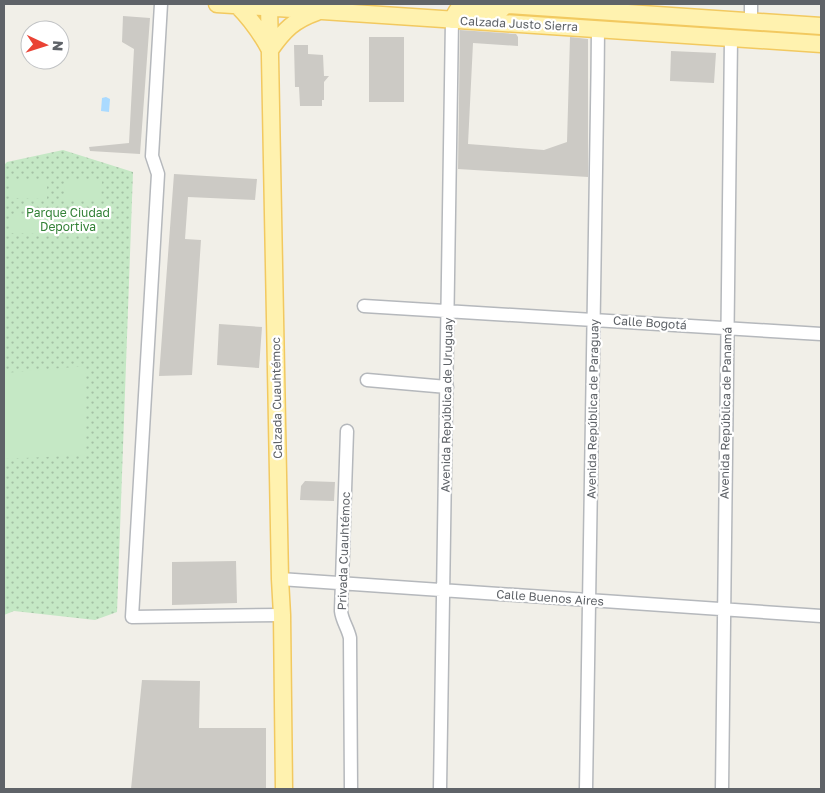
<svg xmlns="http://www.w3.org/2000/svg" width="825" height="793" viewBox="0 0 825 793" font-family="'Golos Text',sans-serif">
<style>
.grass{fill:url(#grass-dots)}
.garden{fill:#c5e8c5}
.water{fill:#aadaff}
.building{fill:#cccac5}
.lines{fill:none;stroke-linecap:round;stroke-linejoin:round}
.minor-casing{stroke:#b5b8bc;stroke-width:15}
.major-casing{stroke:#f2c960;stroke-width:19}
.minor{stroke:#fff;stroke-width:12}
.major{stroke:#fff2af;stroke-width:16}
.labels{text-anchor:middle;stroke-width:4.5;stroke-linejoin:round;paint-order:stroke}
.street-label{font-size:12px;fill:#5f6368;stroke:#fff}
.park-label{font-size:12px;fill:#348238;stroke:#fff}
</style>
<defs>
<pattern id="grass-dots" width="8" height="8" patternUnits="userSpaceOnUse" patternTransform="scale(1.25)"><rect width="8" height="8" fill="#c5e8c5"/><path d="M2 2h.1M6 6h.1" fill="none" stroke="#a3c0a4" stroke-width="1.8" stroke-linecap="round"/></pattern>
</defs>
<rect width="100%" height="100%" fill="#f1efe8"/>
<path class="grass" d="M63 150 133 172 117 612 95 620 14 611 4 615V165L7 162Z"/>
<path class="garden" d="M10 179H47V199L10 198Z
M65 179 102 180 101 199H64Z
M10 214H47V234L10 233Z
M64 214 101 215V234L64 233Z
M86 366 85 455 4 459 5 373Z"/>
<path class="water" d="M106 97 110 99 109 112 101 111 102 98Z"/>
<path class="building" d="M123 16 150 18 140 154 90 151 89 147 129 143 134 49 122 42Z
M460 30 516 34 518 37V46L473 43 468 144 544 150 567 142 570 37 588 39V177L458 169Z
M369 37H404V102H369Z
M294 45H308V54L323 55 324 76H329L324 82V100H322V106H300L299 87H295Z
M671 51 716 53 714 83 670 81Z
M174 174 257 179 255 200 188 197 185 239 201 240 192 375 159 376Z
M219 324 262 327 259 368 217 365Z
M305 481 335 482 334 501 300 500 301 486Z
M236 561 237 603 172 605V562Z
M142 680 200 681 199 728H266V789H131Z"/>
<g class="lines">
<defs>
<path id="minor" d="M161 4 152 156 158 174 132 617 282 615
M751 4V21
M364 306 821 334
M367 380 447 387
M347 431 341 611C342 621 348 628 350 638L351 789
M280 579 821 616
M440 789 452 20
M586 789C588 536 596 282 598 28
M722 789 731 38"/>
<path id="major" d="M217 4 821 44
M269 4 280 579 282 615 284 789
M495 4 821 26
M237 5C251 19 261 33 270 50 284 30 294 20 317 12
M452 20 457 11 461 9 499 11 505 6"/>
</defs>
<use href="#minor" class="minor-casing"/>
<use href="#major" class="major-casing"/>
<use href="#minor" class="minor"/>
<use href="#major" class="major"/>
</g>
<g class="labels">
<g class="street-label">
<text transform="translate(519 24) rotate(3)" y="4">Calzada Justo Sierra</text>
<text transform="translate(650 323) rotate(4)" y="4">Calle Bogotá</text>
<text transform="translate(277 398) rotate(-91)" y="4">Calzada Cuauhtémoc</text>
<text transform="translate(447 405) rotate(-89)" y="4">Avenida República de Uruguay</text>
<text transform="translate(593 409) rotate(-89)" y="4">Avenida República de Paraguay</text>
<text transform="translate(726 413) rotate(-89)" y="4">Avenida República de Panamá</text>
<text transform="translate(344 551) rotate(-88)" y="4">Privada Cuauhtémoc</text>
<text transform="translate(550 598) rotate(4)" y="4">Calle Buenos Aires</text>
</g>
<g class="park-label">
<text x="68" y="217">Parque Ciudad<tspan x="68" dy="14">Deportiva</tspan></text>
</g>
</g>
<rect width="825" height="793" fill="none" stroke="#5f6368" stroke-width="10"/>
<g transform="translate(45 45) rotate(94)"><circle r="24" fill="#ffffff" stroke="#bfc1c3"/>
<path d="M0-4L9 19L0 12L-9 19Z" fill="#ea4335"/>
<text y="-8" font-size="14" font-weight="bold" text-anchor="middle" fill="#5f6368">N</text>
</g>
</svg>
